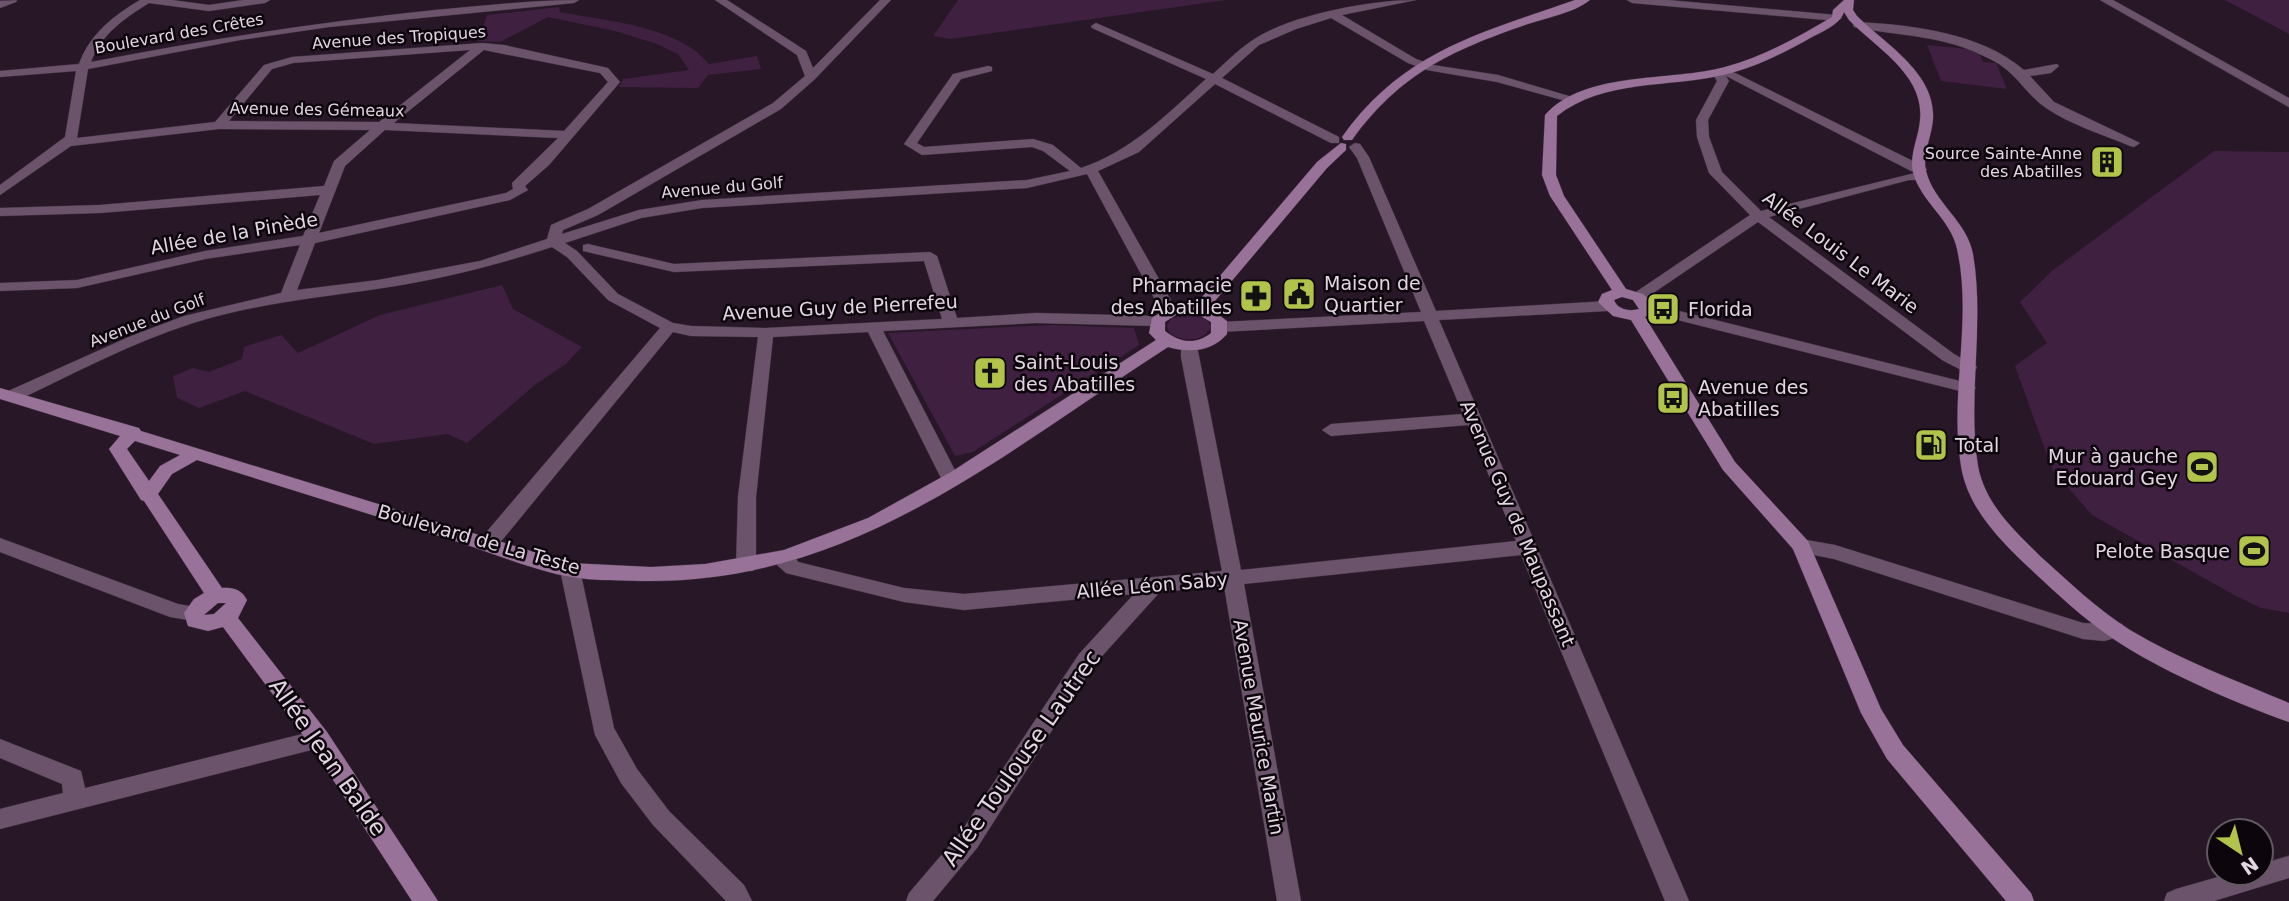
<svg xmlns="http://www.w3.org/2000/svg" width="2289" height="901" viewBox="0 0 2289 901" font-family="'DejaVu Sans',sans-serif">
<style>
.green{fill:#402041}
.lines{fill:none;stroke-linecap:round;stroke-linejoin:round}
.street-casing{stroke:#413241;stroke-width:1}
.secondary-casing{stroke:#413241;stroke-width:1}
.street{fill:#6b546b;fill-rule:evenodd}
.secondary{fill:#987298;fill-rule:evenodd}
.labels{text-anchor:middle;stroke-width:5;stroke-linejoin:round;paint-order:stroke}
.far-street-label{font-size:16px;fill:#e1d6e1;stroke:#0c060c}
.far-poi-label{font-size:16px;fill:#e1d6e1;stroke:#0c060c;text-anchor:end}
.street-label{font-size:19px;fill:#e1d6e1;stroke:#0c060c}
.poi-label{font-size:19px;fill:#e1d6e1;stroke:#0c060c;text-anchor:start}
.near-street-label{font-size:23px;fill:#e1d6e1;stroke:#0c060c}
</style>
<rect width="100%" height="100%" fill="#271727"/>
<path class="green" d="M958 0H1226L951 39 933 36Z
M2225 0H2289V34Z
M559 7 560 12C602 20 652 24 688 46 696 50 703 58 709 64L757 56 761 69 708 75 698 88 619 87 623 79 689 70 678 54 657 44 615 31 548 17 500 42 478 41 487 15Z
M1927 45 1978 50 1983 62 1996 63 2007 89 1941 81Z
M2214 151 2289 152V613L2261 608 2234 595 2092 515 2052 469 2015 366 2047 343 2020 302 2053 270Z
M502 285 513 309 582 347 566 364 536 384 467 443 448 434 374 444 245 391 199 408 177 398 173 376 193 368 209 372 242 359 244 347 281 335 298 353 380 315Z
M1194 314 1208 321 1211 328C1201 343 1181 342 1169 332L1167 325 1172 318Z
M1051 325 1134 328 1139 345 973 452 955 456 888 333Z"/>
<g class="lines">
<defs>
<path id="street" d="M17 0 16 2 0 8V1Z
M140 0H172L209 5 243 0H270L265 3 209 11 149 3C125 18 101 34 91 62 206 40 319 22 435 10 483 6 531 0 579 0L574 3 329 27 240 40 88 69 77 138 215 122 264 65 292 57 482 43 504 45 608 68 620 82 549 165 525 186 528 190 510 200 315 243 297 290 378 280 480 261 547 239 551 225 588 209 773 103 805 76 797 55 715 0H727L806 51 813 68 880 0H891L815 79 781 109 598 215 563 230 562 234 639 210 702 200 1027 180 1070 171 1043 151 1032 147 922 155 904 144 953 74 988 66 992 67V71L961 79 917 143 924 147 1033 139 1053 145 1081 168C1132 151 1167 114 1206 79L1092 28 1091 26 1096 23 1213 74C1225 63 1237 51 1250 42 1287 15 1371 0 1416 0L1342 15 1416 59 1433 65 1498 75 1579 99 1573 103 1497 82 1427 70 1408 63 1331 18 1296 29 1259 45 1222 78 1339 137V143H1331L1215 84 1139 152 1098 171 1177 311 1169 316 1161 311 1087 174 1027 188 702 208 641 218 565 243 577 251 618 294 673 323 691 326 766 328 942 319 924 261 674 272 583 251V245L588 244 674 264 930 252 937 256 957 318 1036 313 1157 316 1165 321 1157 326 1036 323 883 331 960 480 957 484H945L942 480 868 332 773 337 756 497V566L753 571H739L736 566 738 497 758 337 691 336 673 332 503 539 491 549H477L475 544 489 529 660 328 608 300 567 257 552 247C494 266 437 280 376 289 315 298 253 304 193 323 133 342 75 373 18 400H6L4 396 6 392 131 336 184 316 281 293 300 245 205 259 77 288 0 291V283L77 280 205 251 303 236 320 195 100 213 0 216V208L100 205 324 186 334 161 370 130 219 129 71 146 0 195V185L65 137 76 71 0 77V71L79 64C90 34 113 16 140 0ZM470 50 379 122 229 121 272 69 293 63ZM484 50 600 73 608 82 564 131 394 123ZM385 130 558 138 512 183 513 189 506 193 319 233 345 166Z
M1627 0H1668L1837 15 1842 18 1837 21 1632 3Z
M2100 0H2113L2289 98V107Z
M1858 22C1912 25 1981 33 2024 70L2057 64 2059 66 2051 73 2030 76 2054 102 2140 143 2134 147 2130 146C2102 134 2071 125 2046 108 2024 93 2018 73 1990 59 1942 34 1903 37 1854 27L1853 25Z
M1725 68 1925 167 1927 170 1922 173 1928 177 1926 180H1909L1769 217 1954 354 1977 367 1975 371H1963L1942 360 1758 222 1643 300H1633L1630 297 1633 294 1750 215 1709 173 1697 137 1696 120 1717 81 1712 73ZM1726 76 1915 173 1761 211 1722 172 1709 137 1708 120 1729 81Z
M1355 143 1360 144 1369 157 1436 311 1608 301 1616 306 1608 311 1439 320 1689 901H1665L1521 555 1244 584 1301 901H1277L1224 586 1160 592 1093 666 977 848 933 901H906L909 893 961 832 1079 654 1134 594 964 610 904 602 786 573 777 565 779 552H793L798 562 904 588 964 594 1222 571 1181 357V346L1189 341 1197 346 1241 570 1516 541 1468 425 1331 436 1322 430 1331 424 1463 414 1424 321 1220 332 1212 327 1220 322 1421 312 1357 158 1349 147Z
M1647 303 1968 383 1976 388 1968 393 1642 311 1639 308Z
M0 538 178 604 201 608 204 613 201 618 194 621 170 617 0 552Z
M1801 539 1835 545 2083 623C2096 624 2111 621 2122 624L2125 630 2122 636 2104 641 2083 639 1834 559 1794 551 1792 546 1794 541Z
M570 563 577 565 580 570 614 728 637 769 669 811 744 885 752 901H726L653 825 621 783 595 735 560 570 563 565Z
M319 730 327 732 330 739 327 746 319 748 0 829V809L63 793 62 784 0 758V739L81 771 85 788Z
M2289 856V878L2214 901H2164L2167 893 2176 889 2232 873H2261V864Z"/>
<path id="secondary" d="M1575 0H1590C1574 13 1545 18 1525 25 1450 51 1400 74 1352 140H1344L1342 137C1403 51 1481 33 1575 0Z
M1844 0H1854L1853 10 1857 16C1885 44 1936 73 1933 119 1932 136 1922 154 1926 171 1934 203 1967 221 1973 254 1985 324 1967 398 1978 466 1985 504 2014 530 2040 556 2069 582 2097 609 2130 630 2180 660 2235 680 2289 703V722C2235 703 2159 670 2112 638 2080 616 2052 589 2023 562 1996 536 1967 505 1961 466 1949 395 1973 320 1957 249 1951 219 1920 201 1913 172 1909 154 1919 137 1920 120 1925 75 1876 48 1849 20L1844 12C1840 24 1824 31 1812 37 1784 53 1754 68 1723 75 1667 88 1604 79 1557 116L1556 175 1564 196 1626 289 1643 294 1655 305 1651 314 1645 317 1735 462 1808 541 1881 709 1903 745 2031 893 2034 901H2006L1887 759 1861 713 1793 549 1723 470 1631 320 1613 316 1598 302 1602 294 1612 290 1550 196 1542 175 1545 115C1585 70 1671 82 1725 67 1763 57 1798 37 1832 17L1833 10ZM1622 297 1633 300 1639 309C1629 312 1617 309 1614 300Z
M1341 143 1346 144V150L1327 168 1209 308 1227 321V334C1212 352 1189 353 1168 347 1000 455 852 585 641 581 618 580 594 581 572 577 538 572 490 552 455 541 369 514 283 487 197 460L172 474 158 494 222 588C233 587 242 590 247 600L238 618 327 732 438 901H412L311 746 223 627 208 631 188 626 184 613 194 599 204 593 144 501 141 500 109 449 120 436 0 399V388L139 428 141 431 570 563 651 567 705 564 784 550 868 518 951 472 1156 340 1149 333 1152 318 1172 305 1196 304 1317 162ZM1179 313 1197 314 1211 322V333C1196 345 1180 343 1165 331V322ZM135 441 180 455 160 466 149 481 127 449ZM218 603H226L214 614 204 615Z"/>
</defs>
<use href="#street" class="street-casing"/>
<use href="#secondary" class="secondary-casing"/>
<use href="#street" class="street"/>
<use href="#secondary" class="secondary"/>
</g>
<defs>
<symbol id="building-square" viewBox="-11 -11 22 22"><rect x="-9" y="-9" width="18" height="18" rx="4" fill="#b2c34c" stroke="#0c060c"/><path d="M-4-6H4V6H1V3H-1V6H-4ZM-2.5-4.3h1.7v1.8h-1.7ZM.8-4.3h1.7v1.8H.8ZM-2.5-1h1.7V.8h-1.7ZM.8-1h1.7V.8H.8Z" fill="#111"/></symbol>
<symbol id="civic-square" viewBox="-11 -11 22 22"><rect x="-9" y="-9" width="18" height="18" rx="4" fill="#b2c34c" stroke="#0c060c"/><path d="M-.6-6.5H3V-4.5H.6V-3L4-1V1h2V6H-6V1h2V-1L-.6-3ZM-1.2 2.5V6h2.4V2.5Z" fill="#111"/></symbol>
<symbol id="pharmacy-square" viewBox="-11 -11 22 22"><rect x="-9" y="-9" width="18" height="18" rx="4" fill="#b2c34c" stroke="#0c060c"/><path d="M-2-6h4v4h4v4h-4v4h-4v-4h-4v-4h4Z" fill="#111"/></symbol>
<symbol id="bus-square" viewBox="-11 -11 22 22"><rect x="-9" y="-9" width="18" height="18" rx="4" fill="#b2c34c" stroke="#0c060c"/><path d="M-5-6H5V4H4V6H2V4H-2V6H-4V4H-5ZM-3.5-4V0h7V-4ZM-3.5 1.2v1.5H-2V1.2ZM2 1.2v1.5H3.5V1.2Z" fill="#111"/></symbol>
<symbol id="church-square" viewBox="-11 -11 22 22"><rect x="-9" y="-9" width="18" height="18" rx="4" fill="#b2c34c" stroke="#0c060c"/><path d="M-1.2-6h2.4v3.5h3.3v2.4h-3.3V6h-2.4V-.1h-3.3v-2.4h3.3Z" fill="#111"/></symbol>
<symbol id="fuel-square" viewBox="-11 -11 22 22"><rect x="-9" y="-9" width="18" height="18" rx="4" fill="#b2c34c" stroke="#0c060c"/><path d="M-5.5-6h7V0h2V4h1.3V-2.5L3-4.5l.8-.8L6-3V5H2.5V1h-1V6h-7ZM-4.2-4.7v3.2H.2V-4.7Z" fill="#111"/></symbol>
<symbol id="stadium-square" viewBox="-11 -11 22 22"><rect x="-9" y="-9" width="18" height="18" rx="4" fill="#b2c34c" stroke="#0c060c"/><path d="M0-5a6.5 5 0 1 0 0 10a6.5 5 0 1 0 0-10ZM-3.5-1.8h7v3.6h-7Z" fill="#111"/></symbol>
</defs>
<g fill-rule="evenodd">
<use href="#building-square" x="2088" y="143" width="38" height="38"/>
<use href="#civic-square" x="1280" y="275" width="38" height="38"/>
<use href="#pharmacy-square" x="1237" y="277" width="38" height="38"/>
<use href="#bus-square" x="1644" y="290" width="38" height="38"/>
<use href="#church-square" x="971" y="354" width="38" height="38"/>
<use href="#bus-square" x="1654" y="379" width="38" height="38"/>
<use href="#fuel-square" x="1912" y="426" width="38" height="38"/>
<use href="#stadium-square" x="2183" y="448" width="38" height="38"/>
<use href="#stadium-square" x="2235" y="532" width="38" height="38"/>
</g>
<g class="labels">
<g class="far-street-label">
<text transform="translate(179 33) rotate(-10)" y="6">Boulevard des Crêtes</text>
<text transform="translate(399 37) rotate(-4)" y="6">Avenue des Tropiques</text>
<text transform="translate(317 109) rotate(1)" y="6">Avenue des Gémeaux</text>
<text transform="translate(722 187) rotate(-5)" y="6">Avenue du Golf</text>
<text transform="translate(147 320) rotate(-21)" y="6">Avenue du Golf</text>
</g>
<g class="far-poi-label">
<text x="2082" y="159">Source Sainte-Anne<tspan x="2082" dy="18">des Abatilles</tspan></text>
</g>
<g class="street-label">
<text transform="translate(234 233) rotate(-10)" y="7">Allée de la Pinède</text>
<text transform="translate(1841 252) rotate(37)" y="7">Allée Louis Le Marie</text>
<text transform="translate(840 307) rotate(-3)" y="7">Avenue Guy de Pierrefeu</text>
<text transform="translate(1518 523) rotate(67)" y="7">Avenue Guy de Maupassant</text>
<text transform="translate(479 539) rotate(16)" y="7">Boulevard de La Teste</text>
<text transform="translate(1152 585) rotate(-5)" y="7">Allée Léon Saby</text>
<text transform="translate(1259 727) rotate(80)" y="7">Avenue Maurice Martin</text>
</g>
<g class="poi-label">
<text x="1324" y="290">Maison de<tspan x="1324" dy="22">Quartier</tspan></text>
<text x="1232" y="292" text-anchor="end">Pharmacie<tspan x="1232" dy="22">des Abatilles</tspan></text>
<text x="1688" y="316">Florida</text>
<text x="1014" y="369">Saint-Louis<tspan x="1014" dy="22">des Abatilles</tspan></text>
<text x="1698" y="394">Avenue des<tspan x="1698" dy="22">Abatilles</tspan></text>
<text x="1955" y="452">Total</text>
<text x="2178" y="463" text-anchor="end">Mur à gauche<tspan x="2178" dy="22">Edouard Gey</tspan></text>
<text x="2230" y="558" text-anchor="end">Pelote Basque</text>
</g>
<g class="near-street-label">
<text transform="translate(328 757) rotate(55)" y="8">Allée Jean Balde</text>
<text transform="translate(1021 758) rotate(-55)" y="8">Allée Toulouse Lautrec</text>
</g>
</g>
<g transform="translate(2240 852) rotate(145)"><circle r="33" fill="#0c060c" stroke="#615961" stroke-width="2"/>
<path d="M0-5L12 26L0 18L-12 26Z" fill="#b2c34c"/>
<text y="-10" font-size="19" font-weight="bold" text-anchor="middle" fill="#e1d6e1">N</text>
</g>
</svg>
